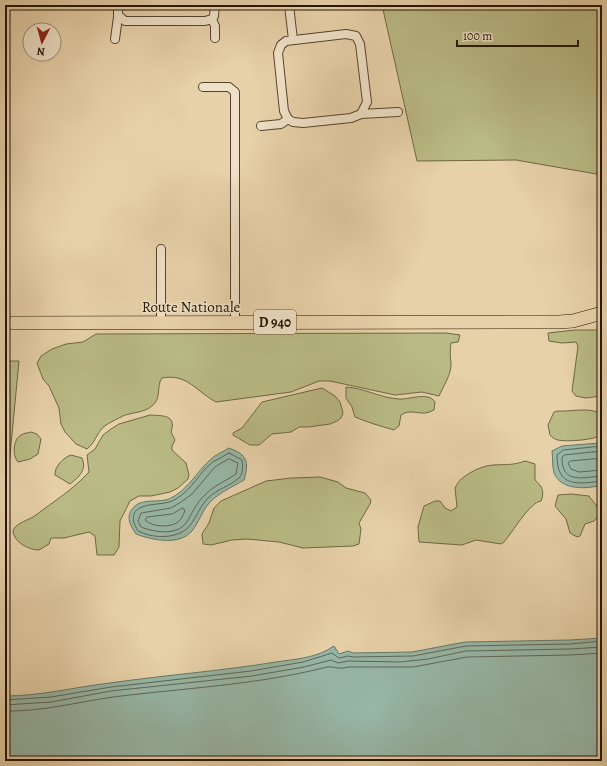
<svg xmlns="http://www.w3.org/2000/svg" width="607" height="766" viewBox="0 0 607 766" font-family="Alegreya,serif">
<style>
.green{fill:#b9ba85;stroke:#6e6844}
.water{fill:#97b7a7;stroke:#697666}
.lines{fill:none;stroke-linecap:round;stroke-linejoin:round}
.shore{stroke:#5e6656;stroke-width:1}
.street-casing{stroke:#55442d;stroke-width:10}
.primary-casing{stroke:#241504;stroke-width:14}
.street{stroke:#efe1c7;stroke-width:8}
.primary{stroke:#e7d1a9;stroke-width:13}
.labels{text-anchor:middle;stroke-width:3;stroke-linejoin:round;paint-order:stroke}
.shield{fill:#efe1c7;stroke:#61523e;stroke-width:1}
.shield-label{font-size:14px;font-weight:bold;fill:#241504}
.street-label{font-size:15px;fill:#241504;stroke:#efe1c7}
</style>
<rect width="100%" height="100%" fill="#e7d1a9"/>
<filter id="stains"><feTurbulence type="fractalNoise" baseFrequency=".005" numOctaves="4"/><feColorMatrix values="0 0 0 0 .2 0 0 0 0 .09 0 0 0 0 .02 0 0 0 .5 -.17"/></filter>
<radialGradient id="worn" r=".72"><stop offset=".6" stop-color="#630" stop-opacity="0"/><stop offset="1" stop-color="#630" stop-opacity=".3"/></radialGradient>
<path class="green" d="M382 5H602V175L516 160 417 161Z
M575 330H602L601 396 586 398 576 396 572 391 578 346 576 342 562 343 549 341 548 333Z
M446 333 460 335 458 342 451 343C450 351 450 356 451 363 452 373 443 387 439 396L422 392 395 395 330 381H319L291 392 216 402C197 392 187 373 162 378 156 386 162 398 152 406 144 413 132 412 123 416 117 419 111 422 106 425 97 431 96 442 87 449L76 444 65 432 61 424 59 408 49 386 43 379 37 363 41 356 52 349 66 344 83 342 96 334Z
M5 361H19L5 508Z
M346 387C364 388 381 398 399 399 409 400 428 391 435 402L434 410C420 418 413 407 401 415L399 426 394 430C380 426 367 422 355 417L352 407 346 398Z
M322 388 335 396 340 402 343 413 341 418 337 421 330 424 308 427H299L291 432 272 434 259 445H250L233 435V433L242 428 262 402Z
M558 411C571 412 592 406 602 415L601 435C595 440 566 442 558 440 555 440 552 437 550 435L548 425 554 412Z
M150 415C162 416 177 414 171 432L175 440 172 446V450L186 463 189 475 188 479 178 488 170 492 151 496H139L130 501 120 521 119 547 114 555H97L95 536 89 532 64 538H51L49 544 39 550C29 550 13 542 13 530 19 521 28 521 36 515 54 501 74 489 89 472L87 455 95 449 103 435 111 429 119 424Z
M31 432 37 434 41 439 38 454 30 459 18 462C12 456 13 439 21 435 24 433 28 433 31 432Z
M71 455 82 458C87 470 79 477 70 484L55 475C54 467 64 457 71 455Z
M525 461 535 464V480C542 486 545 492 541 501 530 502 512 533 504 542L501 544 476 540 462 545 419 542 418 527 424 506 435 501H440L445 508 451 511 457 507 455 488C459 480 463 477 470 473 493 459 504 469 525 461Z
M320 477 338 482 346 488 365 493 371 500 370 504 359 523 361 529 359 544 353 546 303 548 279 542 247 539 232 540 211 545 203 544 202 534 209 523 214 508 221 501 266 481 291 478Z
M571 494 589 496 599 509 600 514 594 521 585 524 580 536 577 537 570 533 566 519 555 506 558 495Z"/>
<path class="water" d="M602 441V485C588 489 561 491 554 473 552 466 553 458 552 451L562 446 599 443Z
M229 448C248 455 249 462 244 480 232 487 219 493 210 502 202 511 199 522 192 531 179 546 152 540 136 534 130 525 125 516 134 507 142 498 159 503 169 499 187 491 196 473 209 461 214 455 223 452 229 448Z
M602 638V761H5V696C41 696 75 687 110 683 166 675 221 671 276 662 296 659 317 658 334 646L339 654 348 651 353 653 412 652 465 642 570 640Z"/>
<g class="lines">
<path class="shore" d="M602 446 563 450 557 455C557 488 577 484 602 481
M602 451 564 455 562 458C562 485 584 477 602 476
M229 453 242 460C243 466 243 474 239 478 230 486 217 489 208 498 197 509 194 528 180 533 166 539 151 537 138 531 134 524 130 515 138 509 149 502 165 506 176 499 193 489 199 472 213 462 218 459 224 456 229 453Z
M602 458 570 461 568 463 571 469 579 472 602 470
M229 459 238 463 236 474C226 481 213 486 205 495 196 503 192 514 186 523 177 536 153 532 141 527L138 521 141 513 171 508 181 502 192 494 215 467Z
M183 508 185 511C183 514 182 519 178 522 170 528 152 527 145 520L147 517 172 514Z
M5 700 51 697 111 687 251 671 303 662 332 653 339 658 348 656 353 657 413 656 466 646 570 644 602 641
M5 705 51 702 111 691 252 676 304 667 331 660 338 663 348 661 400 662 428 659 466 651 570 649 602 647
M5 711C42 712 77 702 113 697 185 688 257 685 327 667 334 666 339 670 348 667H413L467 657 570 655 602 653"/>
<defs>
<path id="street" d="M118 5V15L125 21H205L212 19
M215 5 214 16 212 19 215 26V38
M289 5 293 40
M115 39 118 17
M203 87H229L235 92V322
M288 119 284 111 278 53 281 45 286 41 346 34 356 36 360 44 367 102 361 114
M261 126 281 124 288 119 293 122 303 123 351 118 361 114 398 112
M161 249V323"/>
<path id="primary" d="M5 323 559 322 573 321 602 313"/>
</defs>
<use href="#street" class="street-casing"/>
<use href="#primary" class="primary-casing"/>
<use href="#street" class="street"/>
<use href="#primary" class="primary"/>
</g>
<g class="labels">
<rect class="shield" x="254" y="310" width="42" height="24" rx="3"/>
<g class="shield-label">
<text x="275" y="327">D 940</text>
</g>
<g class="street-label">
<text x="191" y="312">Route Nationale</text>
</g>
</g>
<rect width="607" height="766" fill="none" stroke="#e7d1a9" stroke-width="20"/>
<rect x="6" y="6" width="595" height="754" fill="none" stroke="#241504" stroke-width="2"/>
<rect x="10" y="10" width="587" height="746" fill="none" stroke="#241504"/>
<g transform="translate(42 42) rotate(186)"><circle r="19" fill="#efe1c7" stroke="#9e8f79"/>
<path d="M0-3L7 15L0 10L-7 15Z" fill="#8f2418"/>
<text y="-6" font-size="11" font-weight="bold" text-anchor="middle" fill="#241504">N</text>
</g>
<path d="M457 40v6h121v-6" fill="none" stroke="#241504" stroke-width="2"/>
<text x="463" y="40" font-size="12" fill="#241504" stroke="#efe1c7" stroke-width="3" paint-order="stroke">100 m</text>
<rect width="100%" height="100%" filter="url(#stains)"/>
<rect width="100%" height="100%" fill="url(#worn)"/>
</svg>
